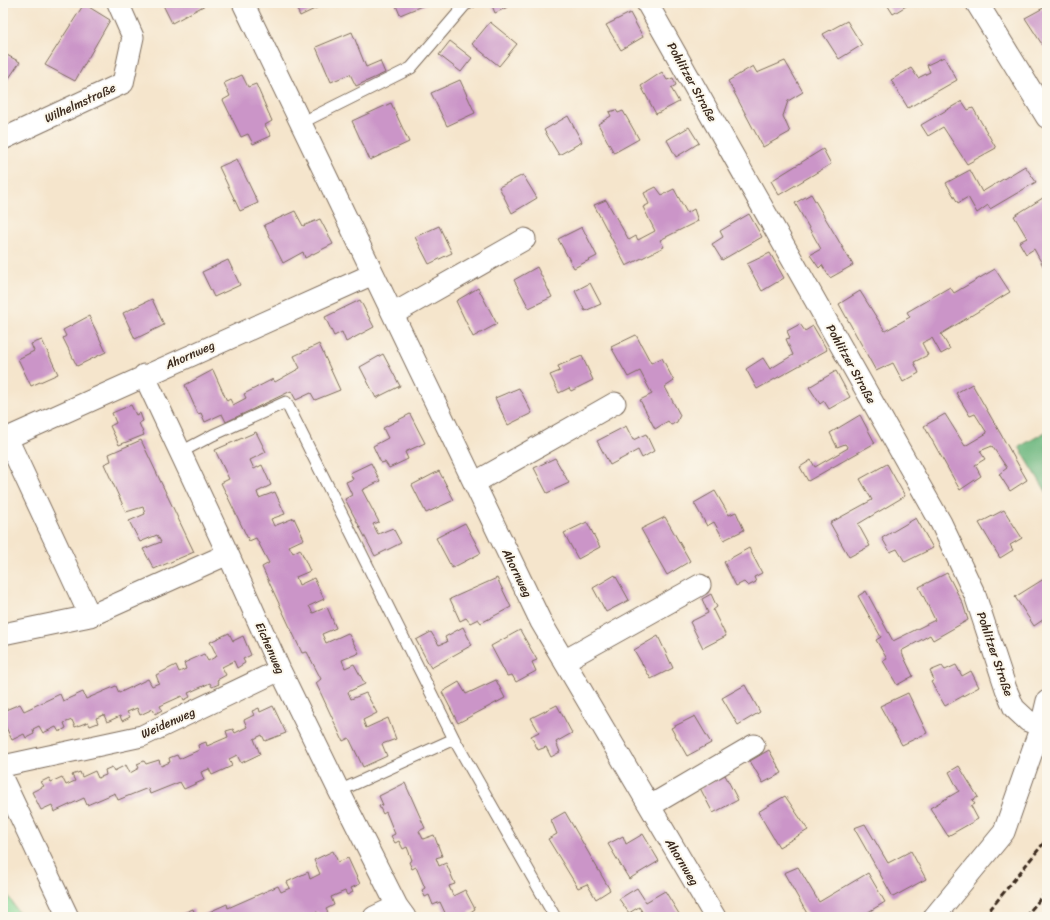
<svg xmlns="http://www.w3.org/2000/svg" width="1050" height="920" viewBox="0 0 1050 920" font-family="Sriracha,sans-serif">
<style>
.green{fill:#88d897;stroke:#62815a}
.forest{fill:#6eb880;stroke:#54714f}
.building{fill:#cb95c8}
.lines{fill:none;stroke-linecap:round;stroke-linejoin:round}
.lane-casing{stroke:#7c6b5b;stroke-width:13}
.street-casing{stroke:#7c6b5b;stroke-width:23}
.secondary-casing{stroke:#7c6b5b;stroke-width:24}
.lane{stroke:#fff;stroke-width:11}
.street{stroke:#fff;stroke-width:21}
.secondary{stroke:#fff;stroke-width:22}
.rail{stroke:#3b2a1e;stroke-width:3;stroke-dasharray:6 3;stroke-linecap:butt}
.labels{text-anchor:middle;stroke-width:4;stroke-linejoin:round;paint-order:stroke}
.street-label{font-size:12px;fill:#3b2a1e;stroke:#fbf7ec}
</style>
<rect width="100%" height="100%" fill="#fbf7ec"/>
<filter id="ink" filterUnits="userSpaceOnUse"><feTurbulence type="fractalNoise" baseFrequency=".025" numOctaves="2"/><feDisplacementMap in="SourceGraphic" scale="8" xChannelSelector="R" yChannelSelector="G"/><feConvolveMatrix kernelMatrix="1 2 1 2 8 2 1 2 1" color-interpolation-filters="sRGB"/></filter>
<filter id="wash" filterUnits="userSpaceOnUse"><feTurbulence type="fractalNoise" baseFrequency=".012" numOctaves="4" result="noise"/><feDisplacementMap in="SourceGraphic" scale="16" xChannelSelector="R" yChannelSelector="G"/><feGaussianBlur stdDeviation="0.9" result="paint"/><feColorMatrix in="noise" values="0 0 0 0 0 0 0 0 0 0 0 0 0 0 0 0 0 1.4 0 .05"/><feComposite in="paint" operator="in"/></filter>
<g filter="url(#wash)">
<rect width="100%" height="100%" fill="#f5e5cc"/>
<path class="green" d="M3 887 21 917H3Z"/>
<path class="forest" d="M1047 431V493L1019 447Z"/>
<g id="blocks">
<path class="building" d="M162 3H209L172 23Z
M294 3H327L300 16Z
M395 3H429L400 15Z
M491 3H516L495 13Z
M886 3H911L893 14Z
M84 4 110 20 75 81 45 65Z
M1047 6V52L1025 18Z
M630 13 643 37 621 50 606 25Z
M847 21 862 45 839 59 823 34Z
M490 22 517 44 499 66 472 44Z
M352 32 366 67 380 61 385 73 356 86 350 74 331 82 316 47Z
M450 41 472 58 461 72 439 55Z
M3 53 20 62 3 87Z
M944 57 957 80 908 108 891 80 911 68 918 78 930 72 927 65Z
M785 61 803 92 788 101 783 116 790 132 763 147 728 81 753 66 757 73Z
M662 72 667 80 673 78 676 85 671 88 679 102 656 114 641 86Z
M242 75 248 87 256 84 272 121 265 125 271 136 253 144 248 134 241 137 223 100 230 96 224 83Z
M460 80 475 113 447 126 431 93Z
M962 101 968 110 973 108 996 148 967 164 943 127 928 136 921 125Z
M391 103 409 142 370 160 352 121Z
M616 110 618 113 623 111 639 139 614 153 598 124 611 116 609 112Z
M568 116 582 142 559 155 544 130Z
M689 127 699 143 676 157 667 140Z
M823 149 831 164 779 195 771 181Z
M237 159 258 203 240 211 219 167Z
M1025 166 1036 182 990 209 988 205 977 213 968 197 958 203 946 183 970 170 982 192Z
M523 175 537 198 512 213 499 187Z
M656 187 662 195 674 189 687 213 694 209 698 221 660 240 664 247 626 266 594 205 606 200 629 240 636 236 638 240 655 231 643 207 649 204 644 193Z
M811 194 853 265 830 278 822 265 819 268 810 255 821 249 795 203Z
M1046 196 1047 198V273L1034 249 1026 254 1019 242 1027 238 1014 216Z
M295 211 303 226 320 219 333 244 305 258 303 252 283 263 264 225Z
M749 214 762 237 722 260 712 244 723 237 720 231Z
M439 226 452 253 429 264 415 237Z
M582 227 597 256 574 268 558 239Z
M770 253 784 278 762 291 747 264Z
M228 260 240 285 214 297 202 272Z
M537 267 552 297 529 308 514 280Z
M995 269 1010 292 941 334 950 349 941 354 932 338 922 343 928 355 914 362 919 373 903 382 893 363 876 371 839 304 860 291 885 331 910 317 907 312 950 287 954 293Z
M590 283 601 304 585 311 575 291Z
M478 288 497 324 473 337 456 301Z
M152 299 164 325 135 339 123 313Z
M360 300 374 327 346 342 342 332 334 336 325 317Z
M89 316 106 352 77 366 63 338 66 336 63 330Z
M800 324 805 331 813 326 827 350 757 389 746 369 763 358 770 369 793 355 786 339 790 338 787 331Z
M636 335 651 363 662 358 674 381 665 387 680 415 677 422 671 425 668 421 655 429 640 400 652 394 640 371 628 377 611 347Z
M42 340 58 374 31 386 18 359 34 351 31 344Z
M319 344 340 390 315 400 311 393 296 400 291 391 226 422 222 414 205 422 201 413 198 414 185 385 213 370 227 401 230 399 233 405 246 398 244 394 273 379 275 382 300 368 294 356Z
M383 354 400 386 376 398 360 367Z
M582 356 593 380 571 391 569 388 559 393 550 375 560 371 558 366Z
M836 371 850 397 829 409 824 401 820 404 809 387Z
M972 384 1027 480 1010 491 999 474 1007 468 992 446 980 451 985 459 975 465 981 476 960 490 924 426 945 414 965 446 987 433 975 414 970 416 956 393Z
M519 388 532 413 508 425 495 398Z
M131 405 136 415 140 413 143 421 139 423 144 435 119 445 110 426 116 423 112 413Z
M410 414 425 443 405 452 408 459 389 468 385 462 381 463 373 446 388 438 383 428Z
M860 415 875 443 808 481 800 467 811 460 815 467 848 448 845 444 837 447 830 433Z
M626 426 633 440 646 434 654 451 642 458 638 450 610 465 597 441Z
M256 432 266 452 250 460 254 469 262 465 271 485 257 492 259 498 275 492 285 514 271 519 274 526 294 518 304 539 289 546 293 553 300 549 310 571 296 577 299 585 314 578 324 599 309 606 313 613 327 607 336 628 322 634 326 643 348 633 359 653 342 660 345 668 354 664 365 684 348 692 351 699 366 693 377 713 363 720 366 728 388 718 396 739 382 744 387 756 363 767 349 738 343 741 316 683 321 679 307 652 302 653 262 567 269 563 256 538 249 541 221 483 229 479 215 450Z
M141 440 194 552 154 569 143 549 161 542 157 535 140 542 129 521 145 514 143 507 126 512 104 464 111 461 109 454Z
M555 458 569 483 547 493 534 468Z
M371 463 380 481 362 490 379 522 373 524 378 534 393 528 401 543 375 556 345 499 352 495 346 482 353 479 350 473Z
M887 464 905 496 858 524 870 546 849 557 830 523 872 500 860 479Z
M439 471 454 500 426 513 412 485Z
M715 491 729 515 736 512 744 530 724 540 714 522 707 526 694 503Z
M1004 510 1022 538 1010 545 1013 550 1000 558 979 523Z
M665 517 690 561 667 575 641 529Z
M916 518 933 548 905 562 897 549 890 552 882 538Z
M587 522 600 547 578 559 564 533Z
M465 523 481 553 452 568 436 538Z
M749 548 762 573 754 577 756 582 748 586 744 582 736 586 724 562Z
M947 573 963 604 968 620 933 640 930 635 901 651 913 676 897 685 883 661 887 659 876 640 881 637 858 596 866 591 893 641 935 620 919 587Z
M615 575 629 600 606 612 593 588Z
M1047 577V617L1034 626 1015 597Z
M497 578 511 607 481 623 478 619 470 623 466 618 460 621 450 599Z
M711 594 717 607 713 610 726 636 703 648 690 622 708 613 702 599Z
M463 627 472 645 431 668 416 640 431 632 439 645 447 642 445 637Z
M520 630 537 660 532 662 536 671 516 682 512 675 507 676 491 646Z
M229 633 233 641 243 636 251 655 243 659 245 663 237 668 234 661 222 667 226 675 217 680 219 684 212 687 210 683 188 693 190 697 184 700 182 696 160 706 162 710 155 714 153 709 140 715 137 708 127 712 130 717 122 721 120 716 107 722 104 715 96 718 98 723 90 726 88 722 75 727 72 720 64 723 66 728 59 732 56 727 43 733 39 726 33 729 34 734 26 738 24 734 12 740 3 721V711L20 704 24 711 60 694 63 701 83 692 86 699 116 686 119 693 148 679 152 686 159 683 156 675 176 665 179 672 186 669 184 663 204 654 208 661 217 656 210 642Z
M658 636 673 668 651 679 634 650Z
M956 665 962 676 971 671 979 687 945 706 931 682 934 680 930 671 942 666 945 670Z
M496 680 505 698 458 723 442 692 459 682 466 694Z
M745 685 760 712 738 725 722 698Z
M908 693 927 733 902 745 880 706Z
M557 705 572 733 556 742 560 752 551 757 546 747 538 750 531 736 539 732 531 718Z
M273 706 286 733 265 741 262 735 254 739 260 754 241 763 237 755 229 759 232 766 212 775 209 769 201 772 204 780 184 789 180 782 150 794 148 788 118 800 115 793 87 805 84 798 54 812 52 805 41 810 32 792 44 786 41 782 49 778 51 782 62 777 66 785 75 781 72 775 80 772 82 777 95 771 98 778 106 775 105 770 112 767 114 771 126 765 130 773 139 768 137 764 144 761 146 764 159 760 161 766 170 762 169 758 177 755 179 759 199 750 198 745 206 742 207 746 228 737 226 731 233 729 235 733 247 727 244 720 254 715 252 711 259 708 260 712Z
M695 716 711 743 687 756 671 728Z
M769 750 782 773 763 783 750 761Z
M959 766 978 797 972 800 975 804 971 806 978 819 948 836 930 808 959 791 949 772Z
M725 775 738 800 713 813 700 788Z
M405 783 425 828 419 831 423 839 434 835 442 856 436 858 439 866 446 863 455 884 449 886 453 896 465 890 475 909 469 913 471 917H441L446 915 440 902 433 905 429 895 425 897 422 890 425 888 416 867 412 869 409 862 412 860 407 847 403 849 399 841 395 843 391 836 395 834 386 812 383 814 379 806 383 805 379 796Z
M785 796 808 830 779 847 758 812Z
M565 812 610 890 596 899 587 884 578 888 548 839 557 834 551 820Z
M865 824 888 863 911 851 926 879 893 897 854 828Z
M643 834 659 861 629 879 608 844 623 836 626 844Z
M333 851 338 862 348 858 360 884 351 888 353 892 347 895 345 891 331 897 334 905 326 909 328 913 320 916 317 912 306 917H198L227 904 228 908 278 886 281 892 290 888 287 882 308 872 310 879 320 874 314 860Z
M798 867 819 902 868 873 885 902 860 917H809L784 873Z
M637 888 646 902 665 891 681 917H646L639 907 629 913 619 899Z
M193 909 196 917H174Z"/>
</g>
</g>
<g filter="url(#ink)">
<use href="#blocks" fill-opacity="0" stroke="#7c6b5b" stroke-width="1"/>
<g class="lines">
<defs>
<path id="lane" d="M301 123 411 68 465 5 470 3
M181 452 213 435 286 402 454 739 555 917
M339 791 454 739"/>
<path id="street" d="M243 3 541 622 715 917
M647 3 941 523 975 595 1006 689 1014 708 1028 721 1041 726
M3 139 123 83 133 37 118 3
M393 314 525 239
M144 375 228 554 280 670 339 791 397 906 405 917
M7 438 90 616
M3 440 373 274
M474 483 615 403
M3 634 90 616 228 554
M564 661 700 585
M3 766 142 736 280 670
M3 780 68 917
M650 806 754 745
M374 917 397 906
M934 917 1004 832 1041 726 1047 701"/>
<path id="secondary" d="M977 3 1047 117"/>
</defs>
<use href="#lane" class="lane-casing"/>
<use href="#street" class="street-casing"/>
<use href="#secondary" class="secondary-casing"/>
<use href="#lane" class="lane"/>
<use href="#street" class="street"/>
<use href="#secondary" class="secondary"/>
<path class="rail" d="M984 917 1047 839
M1025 917 1047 891"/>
</g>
</g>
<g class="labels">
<g class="street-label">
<text transform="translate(692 82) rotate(61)" y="4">Pohlitzer Straße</text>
<text transform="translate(80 103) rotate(-25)" y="4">Wilhelmstraße</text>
<text transform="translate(190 355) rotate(-24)" y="4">Ahornweg</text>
<text transform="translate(851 364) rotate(61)" y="4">Pohlitzer Straße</text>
<text transform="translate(517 573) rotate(64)" y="4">Ahornweg</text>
<text transform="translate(270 648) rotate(66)" y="4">Eichenweg</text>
<text transform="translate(995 654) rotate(71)" y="4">Pohlitzer Straße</text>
<text transform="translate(168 723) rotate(-24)" y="4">Weidenweg</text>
<text transform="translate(682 862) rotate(59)" y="4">Ahornweg</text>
</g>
</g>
<rect width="1050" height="920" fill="none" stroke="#fbf7ec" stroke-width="16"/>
</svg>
